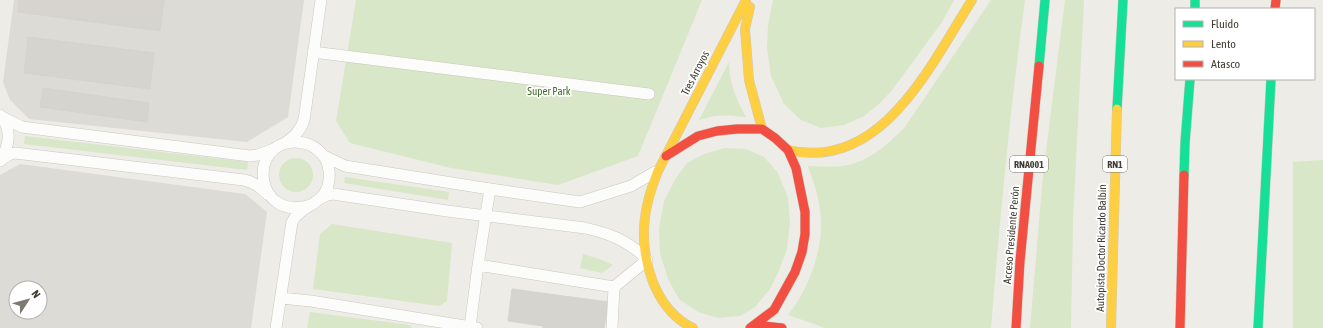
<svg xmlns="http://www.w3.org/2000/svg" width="1323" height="328" viewBox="0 0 1323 328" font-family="'Asap Condensed',sans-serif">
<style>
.green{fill:#d8e7c7}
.parking{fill:#dcdbd6;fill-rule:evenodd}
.building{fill:#d6d4cf;stroke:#d5d3cc}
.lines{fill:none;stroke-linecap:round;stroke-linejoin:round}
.lane-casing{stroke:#c9c8c2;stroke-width:12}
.fast-casing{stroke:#ccc9be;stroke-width:10}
.slow-casing{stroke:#ccc9be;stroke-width:10}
.jam-casing{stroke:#ccc9be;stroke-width:10}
.lane{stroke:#fcfcfb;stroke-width:11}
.fast{stroke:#16e098;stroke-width:9}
.slow{stroke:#ffcf43;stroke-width:9}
.jam{stroke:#f24e42;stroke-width:9}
.labels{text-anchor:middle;stroke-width:3.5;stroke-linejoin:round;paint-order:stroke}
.shield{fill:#fff;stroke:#7b7771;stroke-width:1}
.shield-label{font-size:10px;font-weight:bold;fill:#423d34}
.street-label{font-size:11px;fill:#423d34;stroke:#fff}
.park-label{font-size:11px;fill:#416f2b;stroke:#fff}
</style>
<rect width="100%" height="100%" fill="#edece6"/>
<path class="green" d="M356 0H702L638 156 558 185 451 168 350 143 336 121Z
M773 0H954L942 22 893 89 880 103 864 116 844 125 821 128 801 120 784 104 771 76 767 47 768 25Z
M991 0H1025C1010 109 1000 218 991 328H824L817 325 788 315C808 291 823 250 821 219 820 200 814 183 808 166 819 166 831 167 842 166 868 163 888 144 905 127Z
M1065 0H1084L1073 222 1071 328H1030L1043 175Z
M729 62C729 82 736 99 746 117 728 115 717 114 699 120Z
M25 136 248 162 247 170 24 144Z
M725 148 746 149 764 157 778 173 788 198 790 223 787 249 778 273 770 289 755 307 740 316 718 318 698 312 679 299 668 279 660 253 659 228 664 201 676 178 687 163 704 154Z
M279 175a17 17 0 1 1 34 0a17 17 0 1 1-34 0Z
M1323 160V328H1293V162Z
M345 177 449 192 448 200 344 183Z
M332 224 452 243 447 301 439 306 313 289 320 234Z
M583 254 602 260 613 265 602 273 580 268Z
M310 312 410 325 412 328H307Z"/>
<path class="parking" d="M14 0H304L288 117 247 142 29 119 10 100 3 82Z
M20 164 245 194 267 212 251 328H0V175ZM16 288H40V312H16Z"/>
<path class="building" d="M19 0H164L160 31 18 12Z
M28 37 154 53 150 89 24 73Z
M43 88 149 103 147 122 40 107Z
M512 289 608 302 604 328H543V326L508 321Z"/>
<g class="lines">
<defs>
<path id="lane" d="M313 52 649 94
M0 115C12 128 10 146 0 160
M2 117 22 127 250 156 258 155 274 149
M285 143C295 136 300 131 304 120L321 0
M324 156 345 166 490 189 580 202 631 186 655 172
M0 161 8 155 15 153 244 180C254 182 260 187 267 194
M319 199 327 195 333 194 447 211 585 228C611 234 624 239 645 257
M478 265 614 287 647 260
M281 298 311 301 477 328
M470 327 478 265 490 189
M276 328 292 222C299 207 320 205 327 189 331 178 330 163 322 154 315 146 306 142 295 142 247 142 254 223 311 205
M612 328 614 287"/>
<path id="fast" d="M1195 0V9
M1039 66 1045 0
M1117 109 1123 0
M1184 175 1185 143 1190 79
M1258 328 1271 79"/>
<path id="slow" d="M750 7 745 29 749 80 762 129
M788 150C882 172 931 64 972 0
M693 328C654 309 640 258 645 217 647 201 652 186 658 171L746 0
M1111 328 1117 109"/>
<path id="jam" d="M1275 9 1276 0
M666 156 698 136 717 131 737 129H762L775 138 788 150 796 168 805 212V234L802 252 795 272 774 310 750 328
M754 325 782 328
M1016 328 1020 261 1039 66
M1180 328 1184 175"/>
</defs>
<use href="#lane" class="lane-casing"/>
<use href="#fast" class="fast-casing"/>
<use href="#slow" class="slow-casing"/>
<use href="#jam" class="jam-casing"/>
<use href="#lane" class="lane"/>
<use href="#fast" class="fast"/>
<use href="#slow" class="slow"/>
<use href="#jam" class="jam"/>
</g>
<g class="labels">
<g class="shield">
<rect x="1010" y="156" width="38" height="16" rx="3"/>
<rect x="1103" y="156" width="24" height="16" rx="3"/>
</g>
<g class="shield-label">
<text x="1029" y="168">RNA001</text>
<text x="1115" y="168">RN1</text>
</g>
<g class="street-label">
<text transform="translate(695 73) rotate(-63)" y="4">Tres Arroyos</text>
<text transform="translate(1011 235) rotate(-85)" y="4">Acceso Presidente Perón</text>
<text transform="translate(1101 248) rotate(-89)" y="4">Autopista Doctor Ricardo Balbín</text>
</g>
<g class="park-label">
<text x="549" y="95">Super Park</text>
</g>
</g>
<rect x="1175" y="8" width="140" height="72" fill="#ffffff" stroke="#b3b1ae"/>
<rect x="1183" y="21" width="20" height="6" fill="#16e098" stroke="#b3b1ae"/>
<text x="1211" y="28" font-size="12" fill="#423d34">Fluido</text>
<rect x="1183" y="41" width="20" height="6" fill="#ffcf43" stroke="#b3b1ae"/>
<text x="1211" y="48" font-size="12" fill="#423d34">Lento</text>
<rect x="1183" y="61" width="20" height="6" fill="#f24e42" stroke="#b3b1ae"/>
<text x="1211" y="68" font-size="12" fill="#423d34">Atasco</text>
<g transform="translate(28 300) rotate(54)"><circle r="19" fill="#ffffff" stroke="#b3b1ae"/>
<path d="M0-3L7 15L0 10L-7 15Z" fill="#7e7a72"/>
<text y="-6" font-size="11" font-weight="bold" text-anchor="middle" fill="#423d34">N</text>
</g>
</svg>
